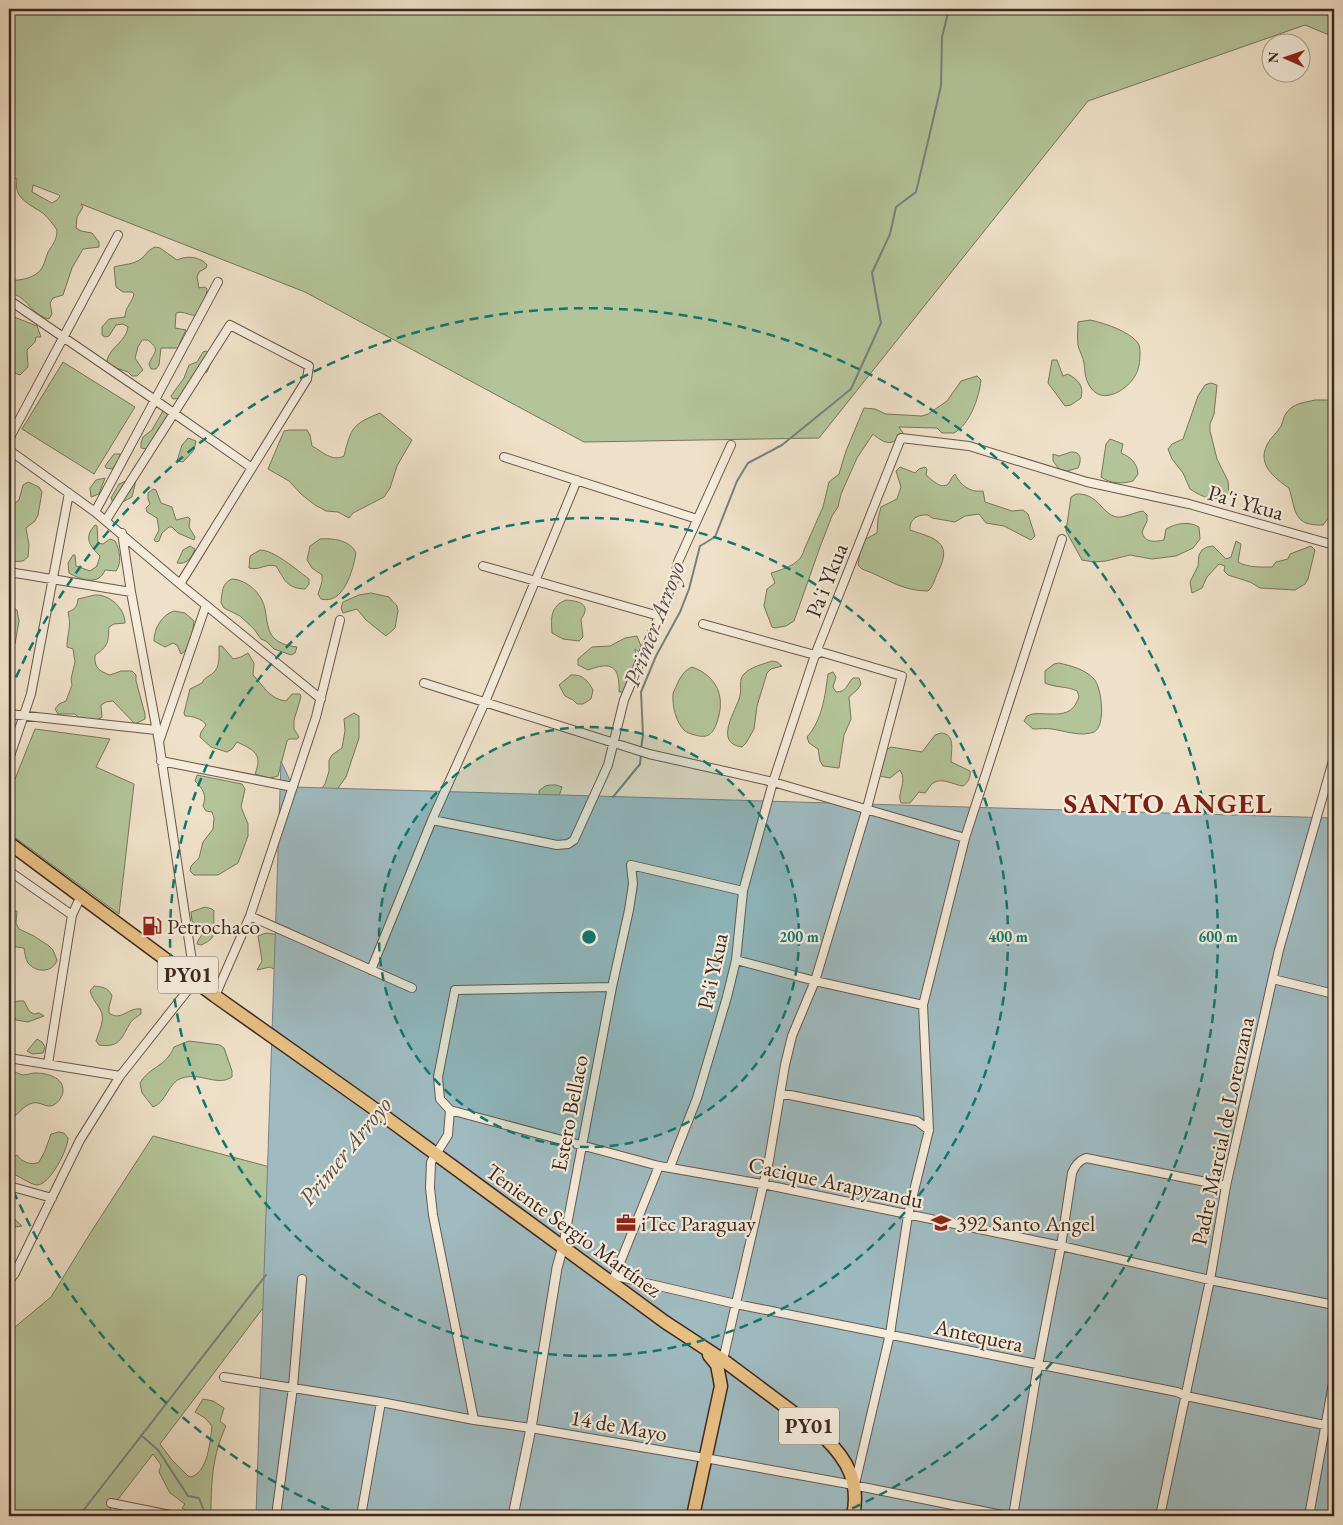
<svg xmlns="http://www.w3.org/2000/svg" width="1343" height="1525" viewBox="0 0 1343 1525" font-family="'EB Garamond',serif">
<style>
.green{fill:#b4c49a;stroke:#78765c;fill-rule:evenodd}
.water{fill:#9fbbc1;stroke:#788080}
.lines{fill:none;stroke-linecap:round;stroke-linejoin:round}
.stream{stroke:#788080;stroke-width:2}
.minor-casing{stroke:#6a5649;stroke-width:10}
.tertiary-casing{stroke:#6a5649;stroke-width:11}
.trunk-casing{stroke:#3d281e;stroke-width:15}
.minor{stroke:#f5ecdc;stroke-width:8}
.tertiary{stroke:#f5ecdc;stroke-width:9}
.trunk{stroke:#e8c084;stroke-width:12}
.ring{fill:none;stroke:#0f766e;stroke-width:2.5;stroke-dasharray:9 6}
.labels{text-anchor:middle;stroke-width:4.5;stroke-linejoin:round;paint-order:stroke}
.shield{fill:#f5ecdc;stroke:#746357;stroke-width:1}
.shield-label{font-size:21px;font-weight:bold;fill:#3d281e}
.street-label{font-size:22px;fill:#3d281e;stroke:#f5ecdc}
.poi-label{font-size:22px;fill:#3d281e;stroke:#f5ecdc;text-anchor:start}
.water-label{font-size:24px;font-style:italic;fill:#564d47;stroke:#f5ecdc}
.district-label{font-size:28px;font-weight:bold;letter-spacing:1px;fill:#7a1f14;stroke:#f5ecdc}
.centre{fill:#0f766e;stroke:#f5ecdc;stroke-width:2.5}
.ring-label{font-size:15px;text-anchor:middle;font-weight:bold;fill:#0f766e;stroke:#f5ecdc;stroke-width:4.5;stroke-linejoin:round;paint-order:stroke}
</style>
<rect width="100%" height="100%" fill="#efe1c9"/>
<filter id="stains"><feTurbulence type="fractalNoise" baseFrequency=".004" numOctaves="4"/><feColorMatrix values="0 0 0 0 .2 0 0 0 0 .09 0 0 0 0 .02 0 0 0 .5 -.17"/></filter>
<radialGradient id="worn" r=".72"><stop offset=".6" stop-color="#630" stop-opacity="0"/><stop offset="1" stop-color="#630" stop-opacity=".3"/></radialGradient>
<path class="green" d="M9 9H1334V37L1305 25 1088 101 819 438 584 442 305 292 81 204 83 207 77 217 76 228 81 231 92 233 99 242V247L83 249 72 268 63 295 53 298 50 303 52 314 49 319C35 316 31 305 21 298 17 295 13 294 10 291 8 288 9 284 10 280 20 281 36 278 42 268 45 263 46 257 48 252 53 244 57 240 57 230 53 224 49 219 44 214 30 204 13 199 17 179L9 175ZM33 185 59 195 60 196 57 200 52 203 32 192Z
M155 247 160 248 177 260C187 255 201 257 207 265L206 268 199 272 197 277 199 288 205 287 207 289 206 296 198 315C190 317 184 310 176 313L175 328 186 330 181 340 178 348H161L159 365 156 369H151L149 364C154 351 161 351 148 340H142L138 347 135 358 143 370 137 376H132L128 372 110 366 107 360C111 346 126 342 128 327L123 324 116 325 109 336 105 337 102 335V327L109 319 125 317C125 307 132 303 134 294L132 292H123L116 287 114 267C124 264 134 265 142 258 148 253 146 251 155 247Z
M9 315 37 326 41 337H36L35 342 27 350 28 367 20 375 9 371Z
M1090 320C1104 323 1129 331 1138 343 1140 346 1140 351 1140 354 1140 362 1139 369 1135 376 1127 390 1103 405 1091 388 1085 380 1085 372 1084 363 1083 356 1079 351 1078 345 1077 338 1078 329 1078 322Z
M206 351 211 353 213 358 207 372 199 376 181 398 173 399 171 396 184 378 189 365 197 362 203 352Z
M1052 360H1057L1063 376 1068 374C1078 380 1084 385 1081 398L1071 405 1065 406 1048 383Z
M63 362 135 407 94 474 22 429Z
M977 376 981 380C979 398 970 424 954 433H942L937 428 899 427 903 433C892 447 885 444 873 434L857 458 841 494 838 507 832 516 820 547 794 621 786 626 775 628 772 627 764 606 767 589 775 583 771 573C784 569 801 564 804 550L823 507 829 482 839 474 846 451 864 408 875 409 886 414 922 416 928 414 947 401 961 381Z
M1211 383 1217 385 1214 414 1210 424V431L1217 459 1228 481 1229 493C1217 504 1202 497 1190 489L1183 473 1172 459 1168 449 1172 444 1183 439 1198 396 1205 385Z
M1315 400H1334V489L1330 516 1323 525C1293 526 1296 511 1289 488 1274 478 1257 464 1267 445 1270 438 1277 433 1281 426 1283 422 1283 418 1285 415 1292 403 1303 403 1315 400Z
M164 409 171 415 147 449 141 448V443L143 437 152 430Z
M380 413 412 440 397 466 390 488 384 497 353 513 349 518 338 512 326 511 315 505 301 494 289 481 268 469 284 431 289 430H307L310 435 312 446C323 452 332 462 344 456 351 427 353 424 380 413Z
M188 438 196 441 194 450 183 462 177 461 182 445Z
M1110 439 1123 444 1121 453C1130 457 1137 462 1138 474L1133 481C1122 484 1111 484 1101 477L1106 444Z
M1071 452C1081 451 1082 460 1078 468L1067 471 1059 469 1053 461V454L1059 456Z
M114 454H120L119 460 112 469 106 468 105 466Z
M900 467 915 473 919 469 925 467 927 469 926 475C931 479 941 490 948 484 951 481 951 477 955 474 960 485 970 493 983 491L985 502 1012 511 1023 510 1028 514 1035 536 1031 540 1004 526 986 523 979 514 965 516 955 522 932 518 928 515C918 514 909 519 910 530 933 538 953 541 939 570 935 577 934 586 928 591 901 591 887 578 862 569L858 565 862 541 877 533 878 519 881 507 897 499 901 487 896 471Z
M137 476 132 497 119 504 113 503 111 498 119 484Z
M105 478 99 494 91 497 90 488 96 480Z
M28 482 39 487 42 492 38 515 35 521 26 528 29 545 28 557 23 561 9 562V497L15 503 19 500 23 485Z
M153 489 156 490 161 503 172 507 176 520 188 517 190 519 189 527 195 537 194 540 178 533 172 527H169L162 533 159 541 156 542 154 540 159 530 157 518 147 512 146 508 150 504 148 499V493Z
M1076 494C1099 493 1101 514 1117 517 1123 518 1136 512 1143 511L1147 515V521L1142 532C1145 543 1154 542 1164 540L1166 529C1177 523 1189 521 1199 527L1200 539 1193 548 1176 556 1152 559 1130 555 1106 561 1094 562 1082 560 1066 531 1071 497Z
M95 525 97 526 98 543 103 544 110 539 115 541C120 550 122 563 116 571L105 570C99 586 81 580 69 573L68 563 73 555H75L76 566 90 571 97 566 100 556C90 546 83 538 95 525Z
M320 539C333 538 350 540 356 553 353 570 344 605 321 599L318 594 322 582V575L312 568 307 560 310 546Z
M1236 541 1241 544 1238 562C1248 568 1262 567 1272 567L1276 562 1288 559 1290 554 1311 546 1315 550 1308 579 1305 584 1295 590 1260 588 1250 582 1228 575 1224 571 1225 566 1219 564 1207 577 1202 588 1192 593 1190 582 1198 566 1199 555 1202 550 1207 547 1213 546 1226 559 1231 557Z
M190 546 195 549C192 557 187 565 177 563L183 550Z
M260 550C274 550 297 570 309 579V584L305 589C286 588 285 580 276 566 266 563 259 571 249 568L250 556Z
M232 579C248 580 262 594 265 609 267 619 267 632 275 639 281 644 289 646 297 647L295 653 291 655 274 649 266 641 261 639 254 629 240 616 224 608 221 603C222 592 222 583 232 579Z
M371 593 389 597 397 606 398 611 395 628 386 636 366 620 357 609 343 613 341 608 343 602 359 595Z
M95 595C109 594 125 608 125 623L114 624 109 627C108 642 109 646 95 655 94 668 99 671 110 675L121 671H132L136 675V681L145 714V719L135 724 113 701 106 702 101 705 102 717 97 720 80 719 75 714H58L55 709 59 704 66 701 72 685 71 679 75 662 73 649 67 647C67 632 72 627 68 612 75 609 77 607 78 599Z
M566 600C579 601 592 604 581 619L583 637 579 641 563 639 552 633C551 619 550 606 566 600Z
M9 605 17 610 19 621 15 644 10 642 9 644Z
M174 611 185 613 194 621C193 631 190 650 181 654L177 645 173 643 165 647 154 641C154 628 162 615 174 611Z
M637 636 641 646 639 652 635 649C638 662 630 680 625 692H619C620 666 611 661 588 670L578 665V659L592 647 610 646 625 638Z
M219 646H222L233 659 241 657 248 653 254 663 253 675C264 686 269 699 286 701L292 694H300L301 697 294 720V729L299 737 297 739H289L287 741 278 776 270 778 255 774C263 754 254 750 237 742L232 749 227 752 211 747 200 737 201 732 206 725C203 719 192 716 185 716L184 713 190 689 202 683C205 676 210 677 215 671 220 665 219 654 219 646Z
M772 661 777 662 782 666 771 669 767 673 757 706 754 729 746 743 742 747C713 743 736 711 740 696 742 688 738 680 744 674 750 667 764 664 772 661Z
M1059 663C1071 666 1085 669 1094 679 1102 688 1106 726 1094 732 1081 737 1065 731 1052 729 1046 728 1039 729 1033 729L1024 721 1027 716 1032 714C1053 712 1072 721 1079 696L1077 691C1067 686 1056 688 1045 683V671L1054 664Z
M692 667C717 676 726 697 717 722 713 734 708 739 695 735 691 734 687 733 684 730 676 722 672 706 673 694 674 690 677 685 679 680 683 674 685 670 692 667Z
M833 672 836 677 833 687 836 692C847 692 846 685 853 678H859L861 684 858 689 849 697 851 719 844 735 839 768 823 766 820 761 818 749 809 743 807 737C822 720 825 697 828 674Z
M571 675C583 674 588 681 593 690L591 699 583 704H577L573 700 565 696 559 685Z
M354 713 359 716V738L346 777 336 791 314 798 325 784 329 771V760L332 755 342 748 345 731 344 719Z
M35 729 110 739 96 767 134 784 119 914 9 833V794Z
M941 733C956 734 951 751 951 762L970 771C971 777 968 783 963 786 954 785 942 777 933 783 930 785 928 790 925 793L919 792 910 803H901C896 793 908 783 900 770L890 778 879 776 883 752 891 747 922 752 935 735Z
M197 775 242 784 245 789 241 807 248 824V836L238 863 218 875H194L190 871 191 866 199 858 203 842 213 829 214 818 212 812 206 811 203 806C207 795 203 789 195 781Z
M550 785H556L562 787 558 799 540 808 539 791 545 786Z
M205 907 212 909 214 911C212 928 221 937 201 945L197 944C198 938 203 936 203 930L192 921 191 912Z
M9 911H17L16 923 19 929 34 936 49 946 53 950 57 960C53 973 36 973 28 963 25 959 25 952 24 948L9 946Z
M266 933 281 935V973L270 967 257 970 262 961 258 936Z
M94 986C102 987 108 987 112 996L109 1007V1013C121 1022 128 1007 141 1009V1014C137 1017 131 1020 129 1025 121 1039 119 1048 99 1045L96 1041C99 1031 106 1019 100 1009 96 1003 92 998 90 991Z
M18 1001H24L29 1011 34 1014 39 1013 44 1016 28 1022 16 1020 13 1014 14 1002Z
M37 1039 42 1042 45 1047 43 1053 32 1054 27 1051Z
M189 1041 220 1045 224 1048 232 1071V1077C217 1087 201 1072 182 1078 168 1082 167 1102 153 1107L142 1093 140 1083C150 1066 166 1067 174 1047Z
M9 1070C14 1071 19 1074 23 1075 27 1075 31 1073 35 1073 46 1073 64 1077 63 1091 63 1095 59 1102 55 1104 48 1110 41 1101 33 1103 23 1105 17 1116 9 1121Z
M59 1132 64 1133 68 1138C68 1149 50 1185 37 1185 31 1185 16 1174 9 1172V1160L17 1155C21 1162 32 1166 39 1162L45 1151 51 1134Z
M153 1136 323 1181 276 1291 160 1444 172 1460 188 1476 191 1477C208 1472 210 1442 212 1426L205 1418 195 1412 203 1399 213 1401 224 1408 220 1421 226 1426C212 1456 211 1483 211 1516H196L182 1508 185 1504 170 1493 159 1472 161 1465 153 1454 105 1516H9V1332L51 1297 91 1232Z
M9 1214 22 1226 9 1228Z"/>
<path class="water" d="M281 761 293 787 1334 818V1516H256Z"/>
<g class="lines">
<path class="stream" d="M641 749 643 735 641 692 656 656 680 612 689 589 700 546 715 537 737 481 748 463 782 445 851 389 881 323 872 273 890 234 896 207 916 192 941 86 942 37 949 9
M613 797 640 764 641 754
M141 1435 158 1450 188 1496 199 1498 206 1516
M79 1516 266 1275"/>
<defs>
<path id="minor" d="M9 300 155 400 252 468
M9 439 118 235
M9 450 95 512 180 584 321 699
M504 457 697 519
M95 512 218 282
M106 520 230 325 309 366 307 379 180 584
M483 566 659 616
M9 572 131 592
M703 624 815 655 821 652 902 676 867 808 815 981 792 1036 785 1065 769 1160 723 1360
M424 683 649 754 773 782 965 838 923 1005 929 1130 908 1215 890 1334 855 1484
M9 714 156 730
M159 742 206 605
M9 759 31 694 69 493
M161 761 293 787
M432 820 557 845 568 844 574 840 608 765 624 700 674 580 678 562 731 445
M965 838 1062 539
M9 871 72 915
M250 916 412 988
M736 960 815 981 923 1005
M371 970 432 820 485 702 577 480
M1273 979 1334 994
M215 996 250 916 316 717 340 620
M9 1058 120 1076
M48 1064 72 915 81 896
M780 1095H790L917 1121 929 1130
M450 1110 659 1166 762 1184 1061 1246 1210 1280 1334 1305
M670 1167 697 1098 727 997 736 960 743 891 773 782 815 655 901 438 969 446 1087 482 1189 504 1334 545
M9 1186 52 1198
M563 1246 612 987 629 910 633 884 631 865 743 891
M616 1276 736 1304 1177 1392 1186 1396 1334 1427
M613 1280 659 1166
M9 1281 15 1273 80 1140 120 1076 195 981 159 742 131 592 122 533
M224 1377 381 1402 474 1420 531 1428 705 1458 843 1483 1007 1516
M474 1420 433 1215 430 1188 431 1162 448 1135 450 1110 440 1099 438 1077 455 990 612 987
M111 1503 170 1515 187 1516
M276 1516 293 1387 302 1279
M361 1516 381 1402
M1013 1516 1038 1365 1061 1246 1072 1173C1075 1166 1078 1161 1086 1158L1226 1186
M1160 1516 1210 1280 1226 1186 1279 950 1334 757
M1309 1516 1334 1378"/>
<path id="tertiary" d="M513 1516 531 1428 557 1268 563 1246"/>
<path id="trunk" d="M9 843 215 996 369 1105 665 1322 723 1360 794 1413C802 1423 814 1429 824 1437 848 1460 860 1483 853 1516
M693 1516 721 1386 717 1365 709 1355"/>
</defs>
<use href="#minor" class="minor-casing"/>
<use href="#tertiary" class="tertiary-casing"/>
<use href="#trunk" class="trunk-casing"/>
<use href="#minor" class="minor"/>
<use href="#tertiary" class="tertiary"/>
<use href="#trunk" class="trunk"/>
</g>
<circle cx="589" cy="937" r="210" fill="#0f766e" fill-opacity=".12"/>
<g class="ring">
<circle cx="589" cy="937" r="210"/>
<circle cx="589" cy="937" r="419"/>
<path d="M343 1516A629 629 0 0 1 10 1183M10 691A629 629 0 1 1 835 1516"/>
</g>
<defs>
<symbol id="fuel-bare" viewBox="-9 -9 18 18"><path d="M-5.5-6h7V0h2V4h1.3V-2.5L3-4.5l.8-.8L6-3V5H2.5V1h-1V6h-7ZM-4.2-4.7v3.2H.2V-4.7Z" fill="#8f2418" stroke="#f5ecdc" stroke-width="2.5" paint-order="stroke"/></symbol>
<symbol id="office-bare" viewBox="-9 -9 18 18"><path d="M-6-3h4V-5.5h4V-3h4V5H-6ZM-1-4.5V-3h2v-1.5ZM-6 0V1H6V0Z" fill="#8f2418" stroke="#f5ecdc" stroke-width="2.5" paint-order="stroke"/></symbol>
<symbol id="school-bare" viewBox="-9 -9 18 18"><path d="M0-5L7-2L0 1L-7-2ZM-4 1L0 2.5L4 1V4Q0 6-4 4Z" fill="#8f2418" stroke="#f5ecdc" stroke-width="2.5" paint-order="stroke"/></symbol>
</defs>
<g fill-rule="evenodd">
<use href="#fuel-bare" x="138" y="912" width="28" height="28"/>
<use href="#office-bare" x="612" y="1209" width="28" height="28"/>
<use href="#school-bare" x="927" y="1209" width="28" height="28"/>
</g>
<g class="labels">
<g class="shield">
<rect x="158" y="956.5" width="60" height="37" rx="4"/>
<rect x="779" y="1407.5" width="60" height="37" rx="4"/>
</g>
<g class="shield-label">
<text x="188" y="982">PY01</text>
<text x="809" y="1433">PY01</text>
</g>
<g class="street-label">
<text transform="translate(1246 502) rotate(16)" y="8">Pa'i Ykua</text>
<text transform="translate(826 580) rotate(-68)" y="8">Pa'i Ykua</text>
<text transform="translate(712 971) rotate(-78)" y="8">Pa'i Ykua</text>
<text transform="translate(569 1113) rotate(-79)" y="8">Estero Bellaco</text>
<text transform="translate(1222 1131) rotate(-78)" y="8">Padre Marcial de Lorenzana</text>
<text transform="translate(836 1182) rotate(12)" y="8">Cacique Arapyzandu</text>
<text transform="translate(574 1230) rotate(36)" y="8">Teniente Sergio Martínez</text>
<text transform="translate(979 1335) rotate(12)" y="8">Antequera</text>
<text transform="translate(619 1425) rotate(10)" y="8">14 de Mayo</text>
</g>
<g class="poi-label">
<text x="167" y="934">Petrochaco</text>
<text x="641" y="1231">iTec Paraguay</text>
<text x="956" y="1231">392 Santo Angel</text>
</g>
<g class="water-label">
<text transform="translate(654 624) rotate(-69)" y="8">Primer Arroyo</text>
<text transform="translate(345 1151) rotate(-51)" y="8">Primer Arroyo</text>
</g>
<g class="district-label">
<text x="1168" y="813">SANTO ANGEL</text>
</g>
</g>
<circle cx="589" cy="937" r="8" class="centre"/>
<g class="ring-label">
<text x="799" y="942">200 m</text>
<text x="1008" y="942">400 m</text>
<text x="1218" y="942">600 m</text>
</g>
<rect width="1343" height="1525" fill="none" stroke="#efe1c9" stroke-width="30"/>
<rect x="10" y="10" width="1323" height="1505" fill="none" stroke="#3d281e" stroke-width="2.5"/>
<rect x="15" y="15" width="1313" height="1495" fill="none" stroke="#3d281e"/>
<g transform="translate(1286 58) rotate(272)"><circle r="24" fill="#f5ecdc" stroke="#ab9e90"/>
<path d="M0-4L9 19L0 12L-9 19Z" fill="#8f2418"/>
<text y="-8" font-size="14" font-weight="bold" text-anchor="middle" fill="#3d281e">N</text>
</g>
<rect width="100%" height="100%" filter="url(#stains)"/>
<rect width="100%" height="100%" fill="url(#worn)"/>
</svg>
